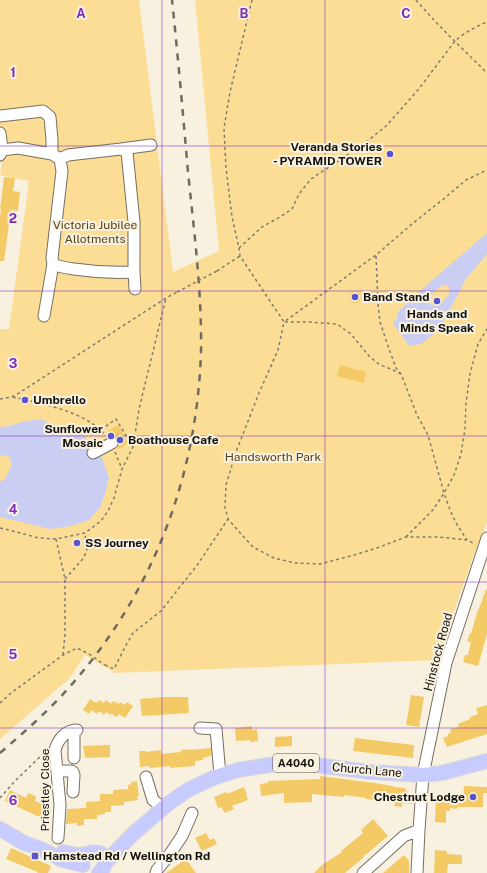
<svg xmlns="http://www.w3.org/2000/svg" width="487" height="873" viewBox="0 0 487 873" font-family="'Public Sans',sans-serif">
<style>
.green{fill:#fcdd95}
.water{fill:#cbcef3;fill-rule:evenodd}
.building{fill:#f3ca66}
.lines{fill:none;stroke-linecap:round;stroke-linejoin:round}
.minor-casing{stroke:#766f60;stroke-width:13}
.major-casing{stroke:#d9d9d8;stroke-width:16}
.path{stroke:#807c70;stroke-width:1.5;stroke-dasharray:3 3;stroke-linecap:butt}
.minor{stroke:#fff;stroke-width:11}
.major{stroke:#c8cbfd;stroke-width:14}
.rail{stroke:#6f6b60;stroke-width:2.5;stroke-dasharray:7 7;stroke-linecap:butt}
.path-bridge{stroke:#807c70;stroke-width:1.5;stroke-dasharray:3 3;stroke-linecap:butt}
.grid{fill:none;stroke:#7b2cbf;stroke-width:1;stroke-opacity:0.55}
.poi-dot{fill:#5b53cb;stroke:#f8f1e0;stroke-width:1.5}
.labels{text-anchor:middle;stroke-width:4;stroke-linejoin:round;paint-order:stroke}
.shield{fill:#f8f1e0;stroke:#58544b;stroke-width:1}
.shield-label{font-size:11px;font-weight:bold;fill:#13110b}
.poi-label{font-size:12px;font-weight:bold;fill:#13110b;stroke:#f8f1e0;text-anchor:start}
.park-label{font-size:12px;fill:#534319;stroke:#f8f1e0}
.street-label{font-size:12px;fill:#13110b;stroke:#f8f1e0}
.grid-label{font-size:13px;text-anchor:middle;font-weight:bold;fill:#7b2cbf;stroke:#f8f1e0;stroke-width:4;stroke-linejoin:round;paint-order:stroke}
</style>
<rect width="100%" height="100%" fill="#f8f1e0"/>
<path class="green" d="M0 0H139L173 272 219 251 195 0H487V523L472 560 437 660 115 673 85 655 70 678 0 739V329H9L29 181 0 175 2 163 0 162Z"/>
<path class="water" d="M487 233V254L466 279 439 330 421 344 409 346 403 337 393 324 398 316 397 313 429 283ZM446 285 449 287V294L441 304 436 306 430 304 429 297C434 291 438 287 446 285Z
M39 419 82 435 96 446 101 455 109 478 105 494 100 508 89 520 71 526 50 529 0 517V482L5 479 12 465 8 455 0 456V427L9 426 22 422Z"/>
<path class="building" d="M4 177 15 178 13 191 20 192 18 211 11 210 4 261H0V217L1 209H0Z
M349 297a6 6 0 1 1 12 0a6 6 0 1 1-12 0Z
M340 365 366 372 364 383 337 376Z
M118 425 128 443 119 449 118 447 119 444 118 439 115 437 111 436 108 431Z
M486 589 487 590V634L478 666 463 662 465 655H468L471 642 467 641 470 633 471 634 478 609H479Z
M411 695 424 697 419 727 406 725Z
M164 697H188L189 713 142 716 140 699Z
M90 699 96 703 99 700 104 703 106 700 111 704 113 701 119 704 120 702 125 705 127 702 133 706 125 718 119 714 117 717 112 714 111 715 106 712 104 715 99 711 97 714 91 710 89 714 83 710Z
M487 705V734L447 747 443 738 448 736V734L451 733 450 729 459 727 458 724 470 719V717L478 714 476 708Z
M252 726V730L257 729 258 741 250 742V740L236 741 235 728Z
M292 736V746L275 747V737Z
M355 738 414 745 413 758 353 751Z
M110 745V757L85 758 83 746Z
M211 748V756L203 758V760L195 761V766L170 768V766L150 768 149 766 140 767 139 751H146V752L161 750V754L181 752V750L188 749V750Z
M320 776 375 783 393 786V787L405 788 411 798H413L412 804 402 803V807L394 806 395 803 366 799V798L344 795V797L312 794V802L284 803V793L261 796 260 784 268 783V781L320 779Z
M137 781 139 796H137L138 800 124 802V805L111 806V812H105V814L97 815V819H84V825L77 826V823L66 824 67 809 86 808V802L100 801V794H113V790L128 789V785L131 784V782Z
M464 786 487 787V793H483V807H457V809L450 808V811H446V823L435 822 436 798 448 799V797L463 798Z
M244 787 247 794H246L248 800 232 806 234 809 225 813 221 807 218 808 214 797 227 792V794Z
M10 790 26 798 28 793 33 795 36 797 35 801 51 808 46 820 5 801Z
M373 819 388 836 363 857H364L345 873H314L322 865 342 852 341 851 363 833 361 830Z
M206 833 210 840 214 838 217 844 202 851 195 838Z
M11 848 51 866 48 873H37L38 872 6 859Z
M435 850 447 851V854L462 855V864H448L447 873H434Z
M404 855 409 861V873H383Z
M186 859 196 873H166Z"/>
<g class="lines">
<defs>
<path id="minor" d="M0 116 43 111 50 117 52 140V154
M0 133 2 150
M121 149 151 145
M0 155 2 150 18 148 52 154 60 159 62 171 52 258 53 264C59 267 67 268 74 269 94 272 114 273 134 272V222L127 152 121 149 68 155 60 159
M134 272 135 289
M44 316 53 264
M93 453 112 443
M200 728 216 729 220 775
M74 758V730
M57 771H71L73 772 74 775 73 792
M146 777 153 800 163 808
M58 838 60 805 55 750C58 739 66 730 77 730
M156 873 157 870 170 854 182 836 192 813
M363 873 404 836 419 830
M417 873 419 830 423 775 446 663 487 538"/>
<path id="major" d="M0 829 24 843 41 849 63 860 83 865
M63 852C68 853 74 855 79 855 87 855 104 846 105 862 105 867 103 870 99 873
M105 863 133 834 169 803 188 790 213 778 238 770 269 765 287 763H300L370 772 423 775 442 773 487 761"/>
</defs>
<use href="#minor" class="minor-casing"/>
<use href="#major" class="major-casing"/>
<path class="path" d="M252 0 230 92 224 128 226 168 232 217 239 248 240 256 284 322 278 350 259 393 236 452 226 485 225 507 228 519 242 535 253 547 274 558 295 563 320 564 354 555 377 548 406 537H439L467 540 475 544
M416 0C438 26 463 49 487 73
M239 248 262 227 280 217 292 209 299 194 311 179 364 144 386 126 418 90 455 41C464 33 475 27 487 22
M376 256 378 304 380 322 388 346 396 368 401 374 417 415 428 435 444 493 450 510 456 523 467 540
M217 271 240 256
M401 374 391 369 380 365 369 356 351 334 337 324 308 322H284L376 255 412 224 446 197 466 180 487 170
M13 397C42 404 85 411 105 435
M0 399 12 397 19 393 166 298 177 292
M101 430 116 419 133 447
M115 452 122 469
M0 528 9 530 39 538 56 539 85 533 101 521 108 511 114 498 122 469 133 447 139 409 166 298
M406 537 433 510 444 493 454 475 461 454 465 429 466 403 470 374 478 344 487 329
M56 539 65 579V634L63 655
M65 579 82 560 87 551 85 533
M105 665 114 669 126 645 133 633 161 611 198 564 228 519
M0 703 11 693 63 655 77 648 89 654
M0 798 14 782 45 752"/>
<use href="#minor" class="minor"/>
<use href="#major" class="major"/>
<path class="rail" d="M0 753C28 729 56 704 79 676 157 583 197 472 201 352 202 292 194 231 188 172 183 114 178 57 172 0"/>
<path class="path-bridge" d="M177 292 217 271
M89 654 105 665"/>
</g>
<path class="grid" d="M162 0V873M325 0V873M0 146H487M0 291H487M0 436H487M0 582H487M0 728H487"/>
<g class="poi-dot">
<circle cx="390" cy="154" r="4"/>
<circle cx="355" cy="297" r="4"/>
<circle cx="437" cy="301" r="4"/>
<circle cx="25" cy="400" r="4"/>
<circle cx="111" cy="436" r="4"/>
<circle cx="120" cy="440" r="4"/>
<circle cx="77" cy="543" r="4"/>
<circle cx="473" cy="797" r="4"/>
<rect x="31" y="852" width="8" height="8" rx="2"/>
</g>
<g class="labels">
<rect class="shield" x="273" y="754" width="46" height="18" rx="3"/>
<g class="shield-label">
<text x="296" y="767">A4040</text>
</g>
<g class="poi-label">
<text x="382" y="151" text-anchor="end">Veranda Stories<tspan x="382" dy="14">- PYRAMID TOWER</tspan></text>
<text x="363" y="301">Band Stand</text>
<text x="437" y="318" text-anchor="middle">Hands and<tspan x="437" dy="14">Minds Speak</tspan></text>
<text x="33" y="404">Umbrello</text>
<text x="103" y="433" text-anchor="end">Sunflower<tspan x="103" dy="14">Mosaic</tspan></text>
<text x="128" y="444">Boathouse Cafe</text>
<text x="85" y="547">SS Journey</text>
<text x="465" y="801" text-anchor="end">Chestnut Lodge</text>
<text x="43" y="860">Hamstead Rd / Wellington Rd</text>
</g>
<g class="park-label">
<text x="95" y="229">Victoria Jubilee<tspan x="95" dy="14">Allotments</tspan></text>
<text x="273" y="461">Handsworth Park</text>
</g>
<g class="street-label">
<text transform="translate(438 652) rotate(-75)" y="4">Hinstock Road</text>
<text transform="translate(367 770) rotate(5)" y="4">Church Lane</text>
<text transform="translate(45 790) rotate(-90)" y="4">Priestley Close</text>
</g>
</g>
<g class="grid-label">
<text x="81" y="18">A</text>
<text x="244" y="18">B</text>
<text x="406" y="18">C</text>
<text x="13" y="77">1</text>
<text x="13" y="223">2</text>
<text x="13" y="368">3</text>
<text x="13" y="514">4</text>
<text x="13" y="659">5</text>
<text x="13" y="805">6</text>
</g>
</svg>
